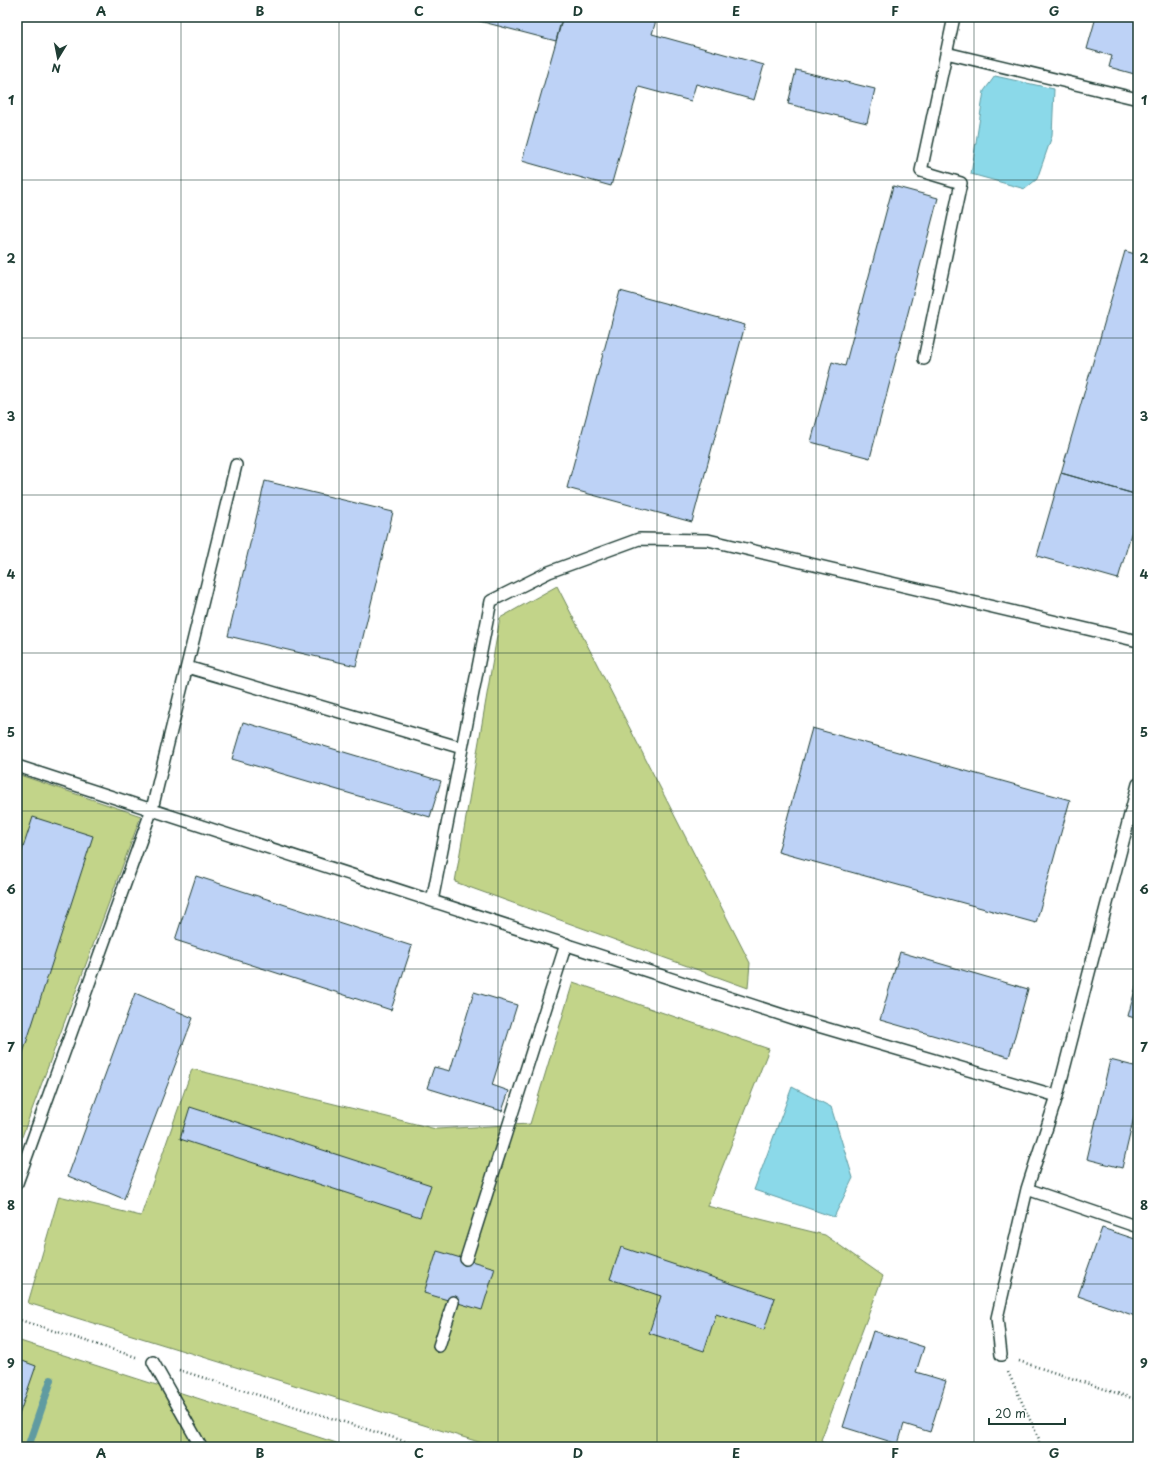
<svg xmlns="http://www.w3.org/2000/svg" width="1155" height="1464" viewBox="0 0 1155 1464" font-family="'Playpen Sans',sans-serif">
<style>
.green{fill:#c2d489;stroke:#70885e}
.water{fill:#8bd9e9;stroke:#609ba1}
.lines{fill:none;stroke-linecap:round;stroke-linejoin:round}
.stream{stroke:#609ba1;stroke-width:8}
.building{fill:#bdd2f6;stroke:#1f3d34}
.lane-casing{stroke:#1f3d34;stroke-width:14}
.path{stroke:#1f3d34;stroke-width:2.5;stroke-dasharray:1 3;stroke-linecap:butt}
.lane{stroke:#fff;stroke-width:11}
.grid{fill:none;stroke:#1f3d34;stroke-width:1;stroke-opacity:0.55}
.neatline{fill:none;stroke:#1f3d34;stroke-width:1.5}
.grid-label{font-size:13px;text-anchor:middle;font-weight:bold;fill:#1f3d34}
</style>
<rect width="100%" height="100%" fill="#fff"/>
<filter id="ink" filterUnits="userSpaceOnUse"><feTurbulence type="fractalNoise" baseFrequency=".025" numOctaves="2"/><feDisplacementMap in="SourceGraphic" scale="8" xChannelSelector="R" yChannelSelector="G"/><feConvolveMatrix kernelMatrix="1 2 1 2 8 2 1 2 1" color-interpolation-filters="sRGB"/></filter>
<g filter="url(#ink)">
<path class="green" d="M557 586 750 963 748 988 455 882 500 618Z
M17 774 141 816 17 1150Z
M573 982 769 1049 707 1206 825 1235 883 1276 821 1440 831 1447H495L28 1303 59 1196 141 1216 192 1069 436 1129 530 1124Z
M17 1340 349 1447H17Z"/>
<path class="water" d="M995 76 1054 89 1052 136 1037 179 1025 189 971 174 984 91Z
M792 1087 831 1107 853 1178 834 1217 754 1190Z"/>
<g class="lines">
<path class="stream" d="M28 1447 51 1380"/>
</g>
<path class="building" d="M464 17H562L556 41Z
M563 17H657L652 34 764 65 754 100 696 84 691 101 639 87 611 186 522 161Z
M1096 17H1118L1123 18V17H1138V75L1109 67 1112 56 1087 49Z
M796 70 875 89 867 123 788 104Z
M893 186 938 198 870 458 811 442 832 362 845 366Z
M1125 251 1138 255V495L1061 473Z
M620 291 745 325 692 522 567 488Z
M1061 473 1138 495V510L1118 579 1037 556Z
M265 481 393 512 356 666 228 636Z
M243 722 441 781 430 817 232 759Z
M812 728 1070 800 1036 923 778 852Z
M33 817 93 836 22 1056 17 1054V866Z
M196 876 412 946 391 1010 175 940Z
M900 952 1028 989 1009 1057 880 1020Z
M1138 979V1019L1128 1016Z
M474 992 517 1005 492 1085 509 1091 502 1111 427 1088 434 1067 450 1071Z
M135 993 193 1018 124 1199 68 1176Z
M1110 1060 1138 1067V1100L1122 1168 1087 1159Z
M190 1107 431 1185 420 1217 180 1139Z
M1102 1228 1138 1240V1317L1078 1296Z
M621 1247 775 1298 764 1330 716 1314 704 1351 649 1333 661 1296 610 1279Z
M437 1251 495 1268 482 1310 424 1293Z
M873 1331 924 1347 916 1372 946 1381 930 1432 904 1424 898 1444 843 1427Z
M17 1359 36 1366 19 1415H17Z"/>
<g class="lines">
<defs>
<path id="lane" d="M946 53 1138 99
M924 359 961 183 921 171 954 17
M187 667 462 748
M17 766 801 1021 1057 1096
M432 901 491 601 549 572 639 539 708 540 1138 641
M17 1183 152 809 236 465
M1027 1189 1138 1227
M466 1259 566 944
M439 1346 453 1302
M1001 1355 997 1318 1027 1189 1057 1096 1138 784
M153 1362 201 1447"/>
</defs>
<use href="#lane" class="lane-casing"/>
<path class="path" d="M17 1319 136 1357
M1019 1361 1138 1400
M179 1370 423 1447
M1008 1372 1039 1439V1447"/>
<use href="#lane" class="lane"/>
</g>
</g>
<path class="grid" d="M181 17V1447M339 17V1447M498 17V1447M657 17V1447M816 17V1447M974 17V1447M17 180H1138M17 338H1138M17 495H1138M17 653H1138M17 811H1138M17 969H1138M17 1126H1138M17 1284H1138"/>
<rect width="1155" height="1464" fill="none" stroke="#fff" stroke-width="44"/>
<g transform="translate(58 58) rotate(190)" stroke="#ffffff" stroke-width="3" paint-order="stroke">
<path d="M0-3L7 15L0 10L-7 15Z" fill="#1f3d34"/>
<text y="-6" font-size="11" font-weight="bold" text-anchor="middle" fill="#1f3d34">N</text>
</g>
<path d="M989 1418v6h76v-6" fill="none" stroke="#1f3d34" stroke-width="2"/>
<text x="995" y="1418" font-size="12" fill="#1f3d34" stroke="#ffffff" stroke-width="3" paint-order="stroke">20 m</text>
<rect x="22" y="22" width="1111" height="1420" class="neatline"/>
<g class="grid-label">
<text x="101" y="16">A</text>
<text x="260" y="16">B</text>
<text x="419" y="16">C</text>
<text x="578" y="16">D</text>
<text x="736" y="16">E</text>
<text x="895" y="16">F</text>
<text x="1054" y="16">G</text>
<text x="11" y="105">1</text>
<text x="1144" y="105">1</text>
<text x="11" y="263">2</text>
<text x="1144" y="263">2</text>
<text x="11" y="421">3</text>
<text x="1144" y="421">3</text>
<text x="11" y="579">4</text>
<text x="1144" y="579">4</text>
<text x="11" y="737">5</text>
<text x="1144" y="737">5</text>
<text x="11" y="894">6</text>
<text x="1144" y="894">6</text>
<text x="11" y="1052">7</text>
<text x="1144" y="1052">7</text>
<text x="11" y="1210">8</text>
<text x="1144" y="1210">8</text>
<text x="11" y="1368">9</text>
<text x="1144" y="1368">9</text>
<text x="101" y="1458">A</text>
<text x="260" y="1458">B</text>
<text x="419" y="1458">C</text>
<text x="578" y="1458">D</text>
<text x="736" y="1458">E</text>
<text x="895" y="1458">F</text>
<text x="1054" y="1458">G</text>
</g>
</svg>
